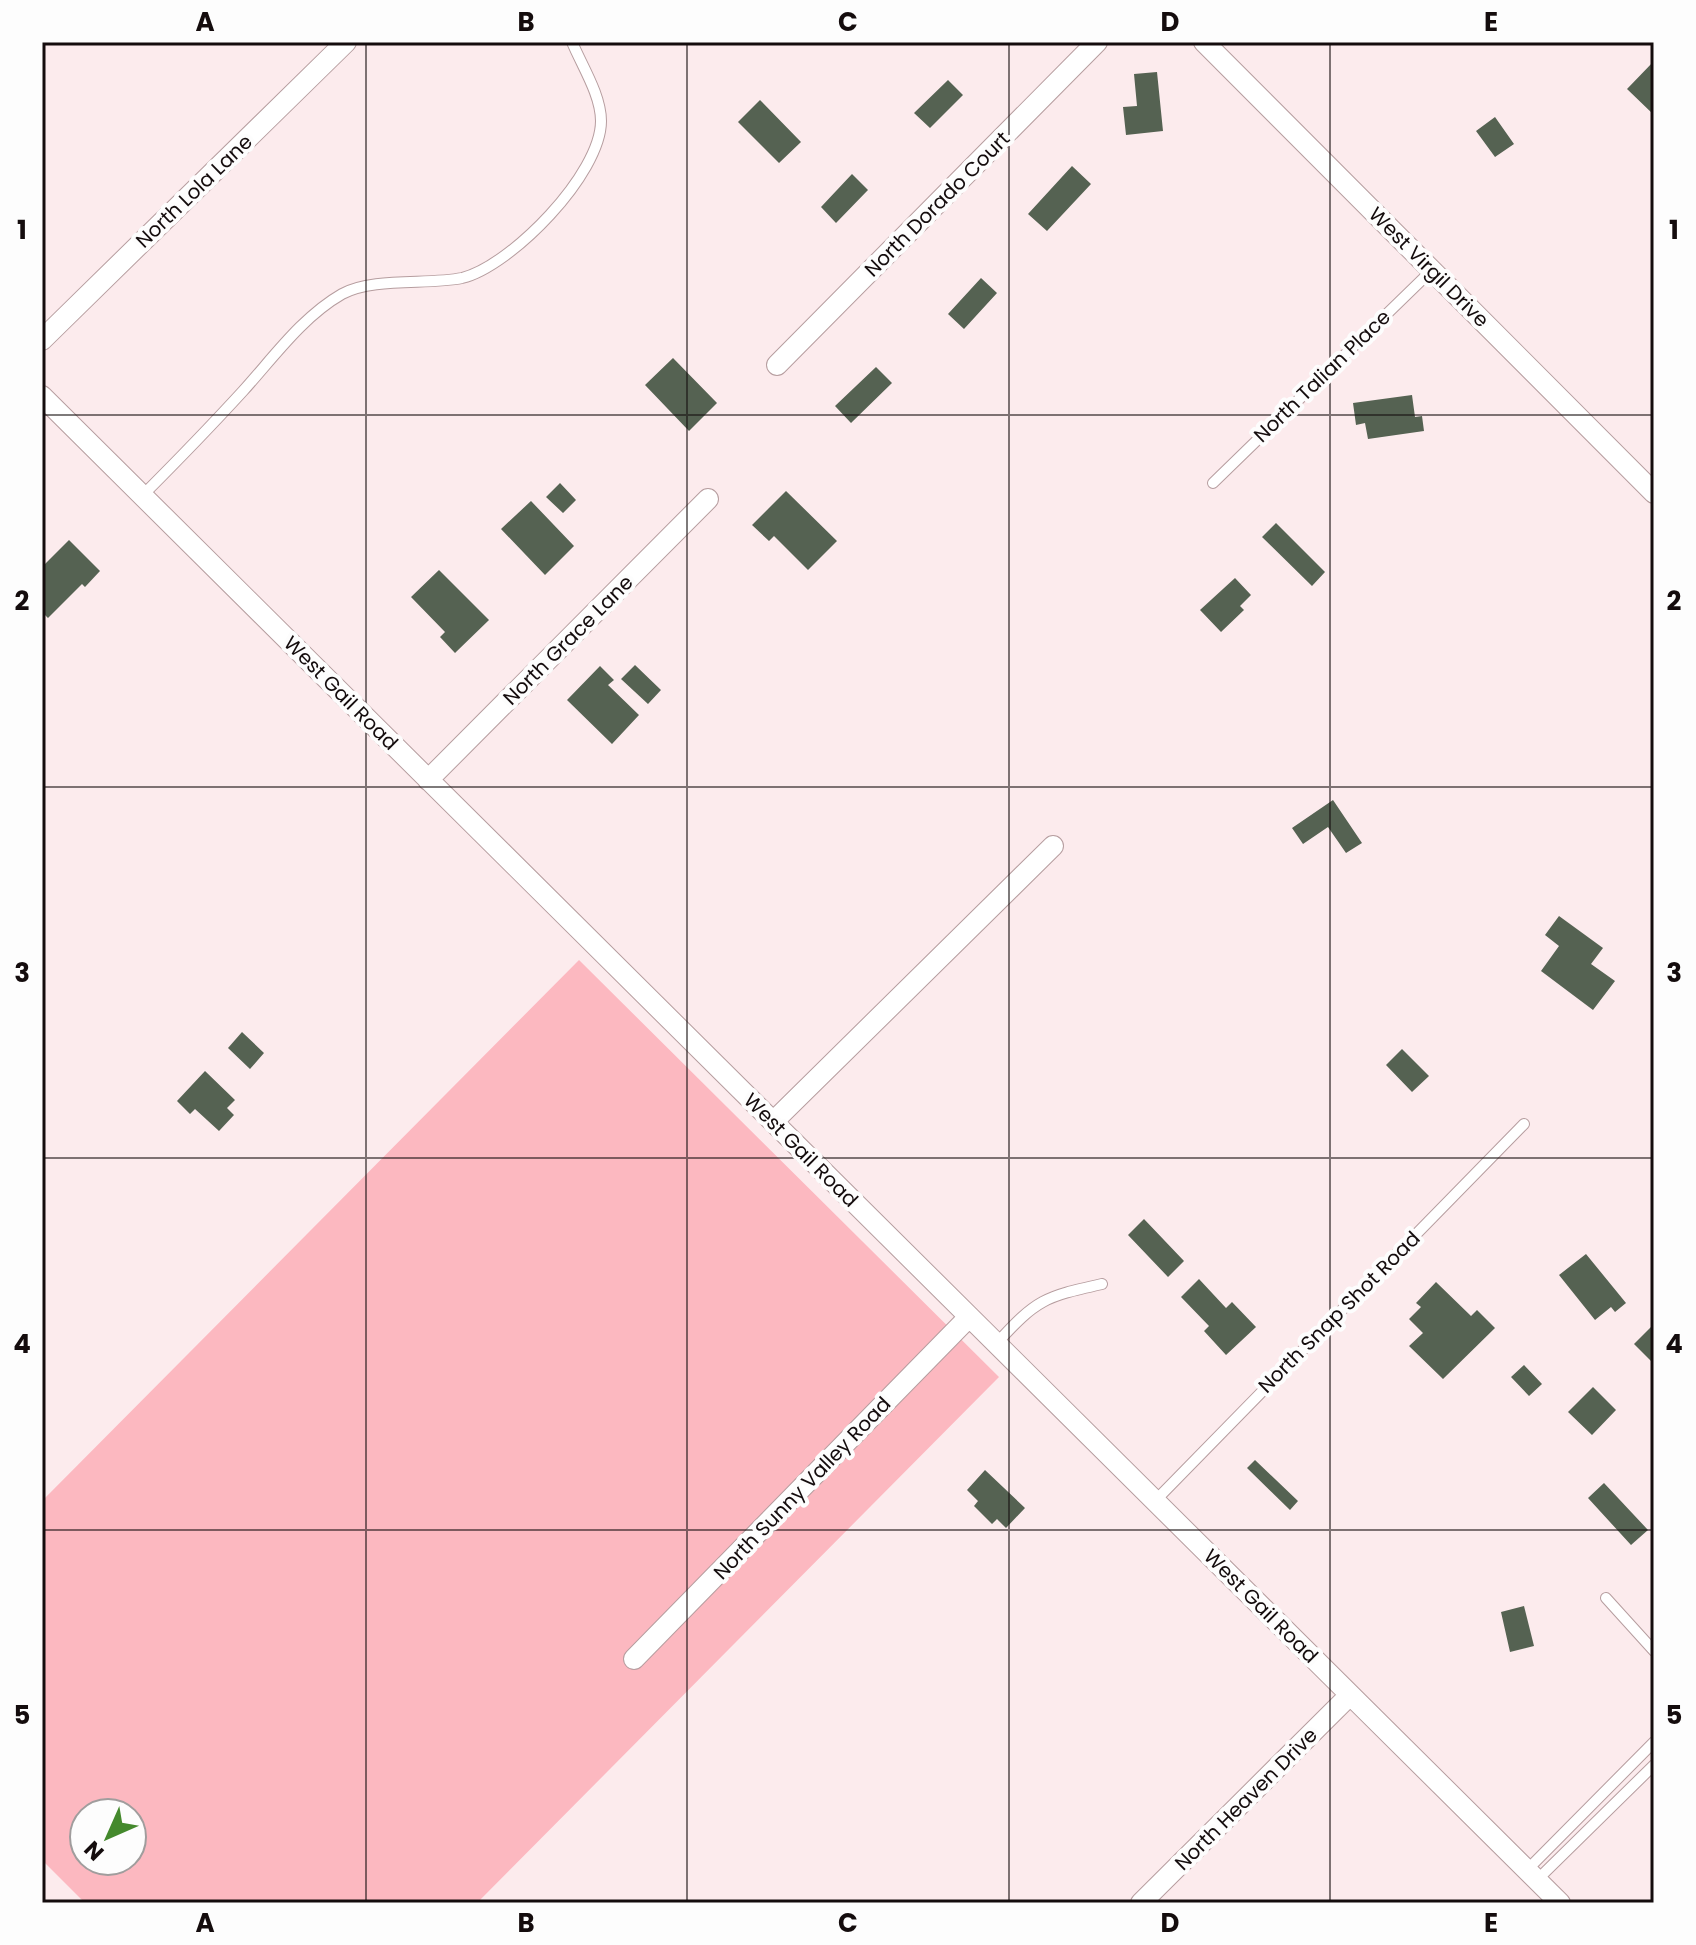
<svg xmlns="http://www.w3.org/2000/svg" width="1696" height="1945" viewBox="0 0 1696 1945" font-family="Poppins,sans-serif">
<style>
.green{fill:#fcb8c0;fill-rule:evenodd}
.building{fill:#556252}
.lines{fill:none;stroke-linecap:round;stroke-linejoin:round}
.service-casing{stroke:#b69d9f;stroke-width:12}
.minor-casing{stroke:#b69d9f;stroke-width:22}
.service{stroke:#fff;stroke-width:10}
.minor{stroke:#fff;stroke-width:20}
.grid{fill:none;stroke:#140c0d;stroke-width:2;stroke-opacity:0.55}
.labels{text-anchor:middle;stroke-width:8;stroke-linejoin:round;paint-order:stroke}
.street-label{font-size:20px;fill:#140c0d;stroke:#fdfdfd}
.neatline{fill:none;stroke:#140c0d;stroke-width:3}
.grid-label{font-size:26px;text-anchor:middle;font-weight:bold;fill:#140c0d}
</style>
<rect width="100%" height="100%" fill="#fcebed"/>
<path class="green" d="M579 960 999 1377 477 1903H85L42 1860V1501ZM84 1813H132V1861H84Z"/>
<path class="building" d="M1654 61V115L1627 89Z
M1157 72 1163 131 1126 135 1123 107 1137 106 1134 74Z
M948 80 963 95 930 128 914 113Z
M760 100 801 142 779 163 738 122Z
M1495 117 1514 144 1495 157 1476 131Z
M1072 166 1091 184 1047 231 1028 214Z
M852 174 868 190 836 223 821 207Z
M981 278 997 293 964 329 948 314Z
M673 358 717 403 689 431 645 385Z
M876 367 892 383 851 423 835 406Z
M1412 395 1415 417 1422 416 1424 431 1368 439 1365 423 1356 425 1353 403Z
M560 483 576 500 563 513 546 497Z
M786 491 837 541 808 570 774 536 769 541 752 525Z
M531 501 574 546 545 575 501 529Z
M1276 523 1325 572 1312 586 1262 537Z
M69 540 100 571 85 587 82 584 48 618 42 612V567Z
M439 570 489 620 455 653 440 637 445 632 411 597Z
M1235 578 1251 595 1240 606 1244 610 1221 632 1200 610Z
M635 665 661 690 648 704 621 679Z
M600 666 614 680 608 685 639 715 612 744 567 700Z
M1333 800 1362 843 1346 853 1328 827 1303 844 1292 828Z
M1559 916 1603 948 1591 964 1615 981 1593 1010 1541 971 1559 946 1545 935Z
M242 1032 264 1053 250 1069 228 1048Z
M1402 1049 1429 1076 1412 1092 1386 1065Z
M205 1071 235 1100 227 1108 234 1115 219 1131 195 1109 190 1114 177 1101Z
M1144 1219 1184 1261 1168 1277 1128 1235Z
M1586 1254 1626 1303 1615 1312 1611 1307 1595 1320 1559 1275Z
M1199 1279 1226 1308 1232 1302 1256 1327 1226 1355 1204 1331 1209 1326 1181 1297Z
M1436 1282 1471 1316 1477 1310 1495 1328 1443 1379 1409 1346 1423 1333 1409 1319 1421 1307 1416 1303Z
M1654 1324V1364L1634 1344Z
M1524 1365 1542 1384 1529 1396 1511 1377Z
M1593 1387 1616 1410 1592 1435 1568 1412Z
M1255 1460 1298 1501 1290 1510 1247 1468Z
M985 1470 1025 1508 1006 1528 997 1519 992 1524 974 1506 978 1501 967 1490Z
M1604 1483 1648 1530 1631 1545 1588 1498Z
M1524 1606 1534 1646 1510 1652 1501 1612Z"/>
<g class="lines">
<defs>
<path id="service" d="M1213 483 1432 270
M142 496C176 462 210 427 243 391 273 358 302 317 342 294 372 277 429 285 462 278 511 266 601 174 601 121 601 95 582 66 572 42
M996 1344C1037 1299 1044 1297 1102 1284
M1155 1501 1524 1124
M1606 1598 1654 1651
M1527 1870 1654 1742
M1537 1880 1654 1765"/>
<path id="minor" d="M1204 42 1654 493
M42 340 346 42
M777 365 1097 42
M42 396 1560 1903
M428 780 708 499
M773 1122 1053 846
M634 1659 969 1317
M1141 1903 1350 1695"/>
</defs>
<use href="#service" class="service-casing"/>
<use href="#minor" class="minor-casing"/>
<use href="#service" class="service"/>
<use href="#minor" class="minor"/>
</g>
<path class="grid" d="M366 42V1903M687 42V1903M1009 42V1903M1330 42V1903M42 415H1654M42 787H1654M42 1158H1654M42 1530H1654"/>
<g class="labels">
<g class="street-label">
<text transform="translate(194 191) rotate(-44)" y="7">North Lola Lane</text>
<text transform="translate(937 204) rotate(-45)" y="7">North Dorado Court</text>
<text transform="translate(1429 267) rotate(45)" y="7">West Virgil Drive</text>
<text transform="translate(1322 376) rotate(-44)" y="7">North Talian Place</text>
<text transform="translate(568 640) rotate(-45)" y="7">North Grace Lane</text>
<text transform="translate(341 693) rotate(45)" y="7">West Gail Road</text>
<text transform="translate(801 1150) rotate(45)" y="7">West Gail Road</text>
<text transform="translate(1339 1312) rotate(-45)" y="7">North Snap Shot Road</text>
<text transform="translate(802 1488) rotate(-46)" y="7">North Sunny Valley Road</text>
<text transform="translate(1261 1606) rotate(45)" y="7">West Gail Road</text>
<text transform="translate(1246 1799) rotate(-45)" y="7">North Heaven Drive</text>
</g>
</g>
<rect width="1696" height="1945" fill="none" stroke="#fdfdfd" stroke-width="88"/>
<g transform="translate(108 1837) rotate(225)"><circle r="38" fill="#fdfdfd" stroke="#a09d9d" stroke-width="2"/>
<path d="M0-6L14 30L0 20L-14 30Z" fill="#44892d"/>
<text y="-12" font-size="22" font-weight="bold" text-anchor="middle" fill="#140c0d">N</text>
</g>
<rect x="44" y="44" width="1608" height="1857" class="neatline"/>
<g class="grid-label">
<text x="205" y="31">A</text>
<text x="526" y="31">B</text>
<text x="848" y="31">C</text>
<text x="1170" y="31">D</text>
<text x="1491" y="31">E</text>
<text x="22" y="239">1</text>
<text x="1674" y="239">1</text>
<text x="22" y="610">2</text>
<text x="1674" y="610">2</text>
<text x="22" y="982">3</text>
<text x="1674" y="982">3</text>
<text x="22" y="1353">4</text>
<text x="1674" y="1353">4</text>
<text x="22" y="1724">5</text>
<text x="1674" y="1724">5</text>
<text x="205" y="1932">A</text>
<text x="526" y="1932">B</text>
<text x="848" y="1932">C</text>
<text x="1170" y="1932">D</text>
<text x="1491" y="1932">E</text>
</g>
</svg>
